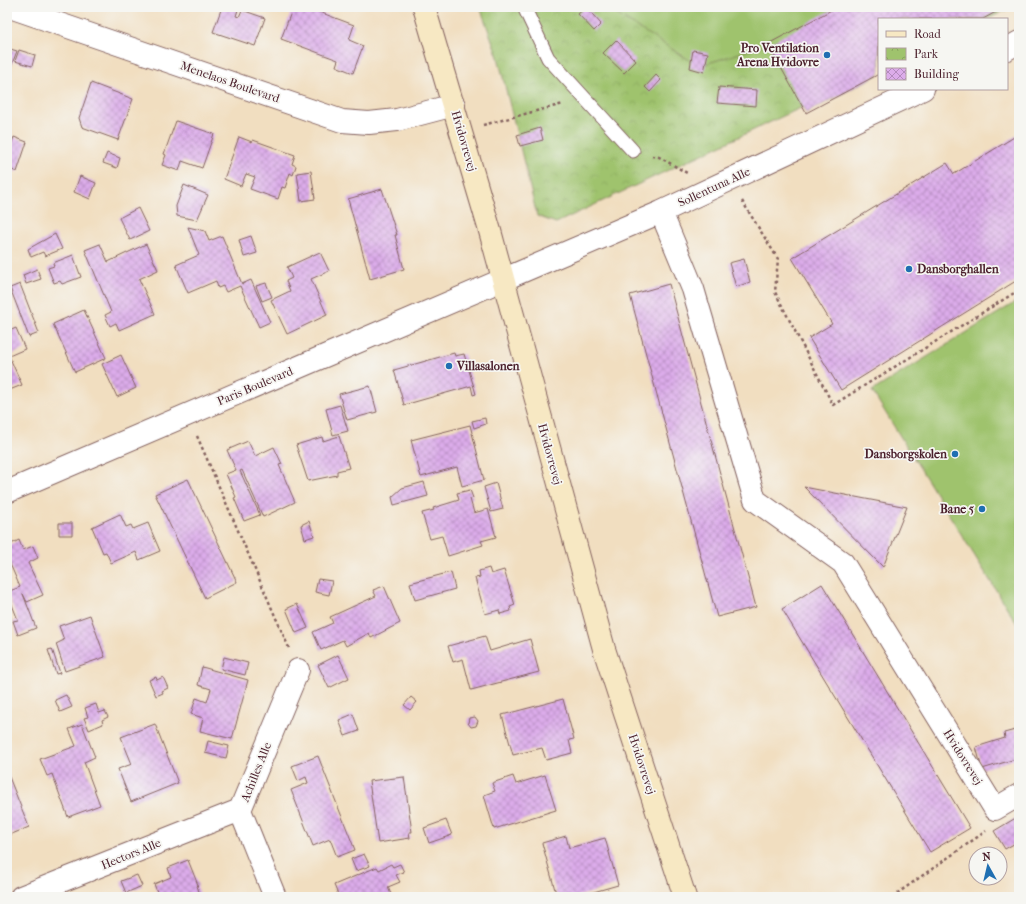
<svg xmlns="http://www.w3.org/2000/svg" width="1026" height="904" viewBox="0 0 1026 904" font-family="'IM FELL French Canon',serif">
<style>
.park{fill:url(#park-crowns);stroke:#74714c}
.pitch{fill:#9fc36d;stroke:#74714c}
.building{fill:url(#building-cross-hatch)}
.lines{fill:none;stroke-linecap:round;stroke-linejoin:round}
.lane-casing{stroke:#84625f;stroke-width:15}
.street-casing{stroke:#84625f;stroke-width:24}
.secondary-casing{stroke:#84625f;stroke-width:24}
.path{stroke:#84625f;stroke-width:2.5;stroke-dasharray:3 3;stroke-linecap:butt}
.lane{stroke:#fff;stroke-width:13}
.street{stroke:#fff;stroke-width:22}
.secondary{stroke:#f7e8c3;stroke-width:22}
.tram{stroke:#4a1f2b;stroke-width:1}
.poi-dot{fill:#1f6fb2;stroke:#f6f6f2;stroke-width:1.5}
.labels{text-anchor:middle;stroke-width:3.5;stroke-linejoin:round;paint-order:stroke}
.poi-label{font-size:12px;font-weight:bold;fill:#4a1f2b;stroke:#f6f6f2;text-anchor:end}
.street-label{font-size:12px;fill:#4a1f2b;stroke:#f6f6f2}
</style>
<defs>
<pattern id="park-crowns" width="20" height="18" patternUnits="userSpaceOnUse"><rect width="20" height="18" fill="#9fc36d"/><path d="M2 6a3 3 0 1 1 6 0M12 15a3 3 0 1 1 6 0" fill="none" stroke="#8aa75f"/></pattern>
<pattern id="building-cross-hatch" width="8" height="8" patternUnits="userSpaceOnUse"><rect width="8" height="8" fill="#dcacea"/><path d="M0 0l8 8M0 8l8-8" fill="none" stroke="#b48bbe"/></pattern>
</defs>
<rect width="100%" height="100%" fill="#f6f6f2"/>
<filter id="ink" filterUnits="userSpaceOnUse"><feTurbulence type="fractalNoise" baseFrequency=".025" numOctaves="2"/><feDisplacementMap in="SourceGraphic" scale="8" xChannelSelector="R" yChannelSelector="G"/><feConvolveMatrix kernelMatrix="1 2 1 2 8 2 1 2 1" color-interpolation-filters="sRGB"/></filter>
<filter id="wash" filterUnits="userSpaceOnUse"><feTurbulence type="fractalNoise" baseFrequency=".012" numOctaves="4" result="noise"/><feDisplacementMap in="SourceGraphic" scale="16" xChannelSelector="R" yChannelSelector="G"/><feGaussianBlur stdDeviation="0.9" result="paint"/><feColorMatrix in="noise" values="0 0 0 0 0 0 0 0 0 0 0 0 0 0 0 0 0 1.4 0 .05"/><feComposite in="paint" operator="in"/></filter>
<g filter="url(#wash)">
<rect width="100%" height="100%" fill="#f1dec0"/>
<path class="park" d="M480 7H1012L988 19H879V71L556 223 537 216 498 57Z"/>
<path class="pitch" d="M605 7H1005L983 19H879V74L806 113 768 44 699 66Z
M1019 300V627L872 391Z"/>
<g id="blocks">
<path class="building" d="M222 7H239L236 16 239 17 242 10 265 18 255 46 213 32Z
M293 7H306L354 25 349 40 363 46 353 73 336 66 338 60 281 39Z
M586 7 601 24 594 31 578 14Z
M837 7H1005L983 19H879V74L806 113 768 44Z
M616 40 636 61 624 73 603 53Z
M7 48 17 51 10 69 7 68Z
M19 50 35 55 32 66 15 61Z
M693 50 708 53 704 72 690 68Z
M656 75 661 80 650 92 645 87Z
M91 83 133 99 118 140 82 127 79 118Z
M719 87 757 90 756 106 717 103Z
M176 121 214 134 202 168 182 161 179 171 162 165 166 155 164 154Z
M540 128 543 140 520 146 517 135Z
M1019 134V279L841 390 809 338 832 324 792 258 947 163 954 174Z
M14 137 27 142 17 172 12 170 10 174 7 173V155Z
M239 137 252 142 253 140 295 155 292 164 296 166 293 175 290 173 285 188 282 187 278 199 250 189 255 177 246 174 241 186 224 179Z
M107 153 120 158 117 168 103 163Z
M311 171 315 199 301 201 297 173Z
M80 176 96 183 90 199 74 192Z
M184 185 208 195 197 220 177 216 176 206Z
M382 189 397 235H395L404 269 370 279 348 199Z
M138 208 149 231 130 240 119 218Z
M188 227 205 231 209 241 222 236 242 284 251 280 270 322 259 327 240 286 226 292 223 286 218 288 216 281 188 293 176 265 199 255Z
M55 234 62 249 45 256 43 252 31 257 28 249Z
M251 236 257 253 244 257 239 240Z
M100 244 108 262 146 244 158 270 139 279 155 314 119 330 116 323 110 326 105 315 111 312 85 250Z
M320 252 329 271 311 279 327 315 287 334 271 300 290 291 286 281 292 278 287 267Z
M73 255 81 277 62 284 60 281 54 283 48 268 54 266 53 263Z
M744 259 750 282 736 287 729 263Z
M37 269 41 279 26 284 23 275Z
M266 283 272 297 262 301 256 286Z
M20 284 39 333 29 337 10 288Z
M669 284 756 607 717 617 630 295Z
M84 310 106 358 75 372 53 324Z
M16 328 25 349 9 356 22 385 7 391V332Z
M454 353 455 356 464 354 476 394 473 395 471 386 404 405 394 370Z
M121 355 136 388 117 397 102 364Z
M370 386 377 412 347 420 339 394Z
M340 405 348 431 333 435 326 409Z
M485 418 486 424 474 428 472 421Z
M470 425 484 480 462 486 457 467 421 477 411 440Z
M339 436 349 468 337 471V475L308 481 296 445 322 437 323 441Z
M248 441 255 456 274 447 282 464 279 465 295 502 263 517 242 470 240 471 260 515 244 521 234 498 236 497 226 474 236 470 227 450Z
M188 479 237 582 205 598 155 494Z
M424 482 428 496 394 505 392 497 402 488Z
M496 483 503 509 491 512 484 487Z
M804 487 907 507 883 567Z
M470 490 473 498 470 499 474 513 488 509 496 537 481 541 483 545 448 556 442 536 430 539 422 513 434 510 433 508 459 500 457 493Z
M120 514 126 527 131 525 133 529 148 523 160 551 139 560 136 552 111 563 106 552 103 553 92 527Z
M309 521 314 536 305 539 301 525Z
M59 523H72V535H59Z
M19 540 23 550 33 546 38 558 28 563 43 595 27 602 23 594 36 628 18 635 13 621 18 620 7 592 20 587 7 557V546Z
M489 568 491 574 504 570 515 605 510 607 511 611 500 614 499 610 485 614 475 578 480 577 479 571Z
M451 572 455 589 415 600 410 583Z
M318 579 332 581 329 595 315 592Z
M822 584 970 828 930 852 782 609Z
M384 586 400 623 371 638 369 633 346 646 343 640 321 650 313 632 333 623 330 617 376 596 373 590Z
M297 604 308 628 296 633 286 609Z
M90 615 105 657 65 671 56 644 64 640 59 626Z
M485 636 490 651 530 639 539 672 471 690 463 659 453 662 448 646Z
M52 649 60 673 56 674 48 650Z
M338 655 349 678 329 688 318 665Z
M224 657 248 663 245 675 221 669Z
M202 667 248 680 232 739 200 731 203 718 191 714 196 698 207 702 211 689 198 685Z
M156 677 157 680 163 677 168 688 162 691 163 693 156 696 149 680Z
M66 695 72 707 60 712 55 700Z
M411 697 417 702 410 710 404 705Z
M563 699 574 739 569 740 572 753 546 760 542 748 513 755 502 715Z
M96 704 99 713 105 711 108 717 102 720 103 724 89 730 84 718 88 717 85 708Z
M353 714 359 731 345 736 339 720Z
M475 717 478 721 476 726 471 727 468 723 469 718Z
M82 724 95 757 84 762 100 805 68 817 52 774 47 776 40 759 76 746 69 729Z
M155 724 178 783 131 802 118 769 132 764 121 737Z
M1019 729V758L982 769 976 747 1005 738 1004 733Z
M208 741 229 746 226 758 205 753Z
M318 756 355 850 337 857 330 839 313 846 291 790 308 783 306 777 298 781 292 766Z
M7 772 29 827 7 836Z
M545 775 556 810 494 829 484 795 495 791 492 783 513 776 516 784Z
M404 777 412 832H409L410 838 378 843 369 781Z
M1019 816V841L1005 849 994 831Z
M446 820 452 835 429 843 424 828Z
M566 836 569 848 605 838 618 885 576 897H557L542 843Z
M364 854 370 866 356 871 351 859Z
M188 860 198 885 197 886 201 897H159L154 884 171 877 168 868Z
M391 864 393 867 400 864 404 872 396 875 400 882 388 887 392 897H339L334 885 377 867 379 870Z
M137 875 142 886 126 893 121 881Z"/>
</g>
</g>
<g filter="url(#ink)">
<use href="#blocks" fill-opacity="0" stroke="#84625f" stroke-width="1"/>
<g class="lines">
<defs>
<path id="lane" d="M524 7 548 58 633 151"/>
<path id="street" d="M10 7 342 121 369 123 397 120 454 105
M1007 49 1019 42
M661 212 693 289 755 500 843 563 995 809 1019 795
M7 492 661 212 923 89
M21 897 240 810
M275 897 240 810 298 670"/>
<path id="secondary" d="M424 7 490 231 604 649 685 897"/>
</defs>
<use href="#lane" class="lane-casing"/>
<use href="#street" class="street-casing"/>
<use href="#secondary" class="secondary-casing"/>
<path class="path" d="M483 125 563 104
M652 156 659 157 687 173
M742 201 778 259 775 292 833 405 1019 290
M197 436 289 648
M892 897 986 831"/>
<use href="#lane" class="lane"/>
<use href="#street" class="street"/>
<use href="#secondary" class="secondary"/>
<path class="tram" d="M1017 897 1019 896"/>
</g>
</g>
<g class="poi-dot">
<circle cx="827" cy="55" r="4"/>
<circle cx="909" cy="269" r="4"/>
<circle cx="449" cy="366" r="4"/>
<circle cx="955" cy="454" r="4"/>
<circle cx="982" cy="509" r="4"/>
</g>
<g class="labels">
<g class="poi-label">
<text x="819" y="52">Pro Ventilation<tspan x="819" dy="14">Arena Hvidovre</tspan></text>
<text x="917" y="273" text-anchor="start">Dansborghallen</text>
<text x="457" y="370" text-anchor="start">Villasalonen</text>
<text x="947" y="458">Dansborgskolen</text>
<text x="974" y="513">Bane 5</text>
</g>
<g class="street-label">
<text transform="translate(230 82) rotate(19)" y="4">Menelaos Boulevard</text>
<text transform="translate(464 141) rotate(74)" y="4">Hvidovrevej</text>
<text transform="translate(714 187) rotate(-25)" y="4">Sollentuna Alle</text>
<text transform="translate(255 386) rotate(-23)" y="4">Paris Boulevard</text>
<text transform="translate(550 454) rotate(75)" y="4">Hvidovrevej</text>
<text transform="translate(963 757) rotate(58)" y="4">Hvidovrevej</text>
<text transform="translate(642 764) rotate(72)" y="4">Hvidovrevej</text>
<text transform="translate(256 772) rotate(-68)" y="4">Achilles Alle</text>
<text transform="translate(131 854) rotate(-22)" y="4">Hectors Alle</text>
</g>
</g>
<rect width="1026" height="904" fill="none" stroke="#f6f6f2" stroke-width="24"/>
<rect x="878" y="18" width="130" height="72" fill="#f6f6f2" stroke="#b1a0a2"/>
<rect x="886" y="31" width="20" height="6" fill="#f7e8c3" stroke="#b1a0a2"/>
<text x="914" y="38" font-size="12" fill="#4a1f2b">Road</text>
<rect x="886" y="48" width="20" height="12" fill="url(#park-crowns)" stroke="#b1a0a2"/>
<text x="914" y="58" font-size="12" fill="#4a1f2b">Park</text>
<rect x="886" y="68" width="20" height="12" fill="url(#building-cross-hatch)" stroke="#b1a0a2"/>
<text x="914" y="78" font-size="12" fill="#4a1f2b">Building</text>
<g transform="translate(988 866) rotate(352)"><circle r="19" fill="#f6f6f2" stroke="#b1a0a2"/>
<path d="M0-3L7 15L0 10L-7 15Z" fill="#1f6fb2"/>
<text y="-6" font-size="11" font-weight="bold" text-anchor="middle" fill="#4a1f2b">N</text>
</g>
</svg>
